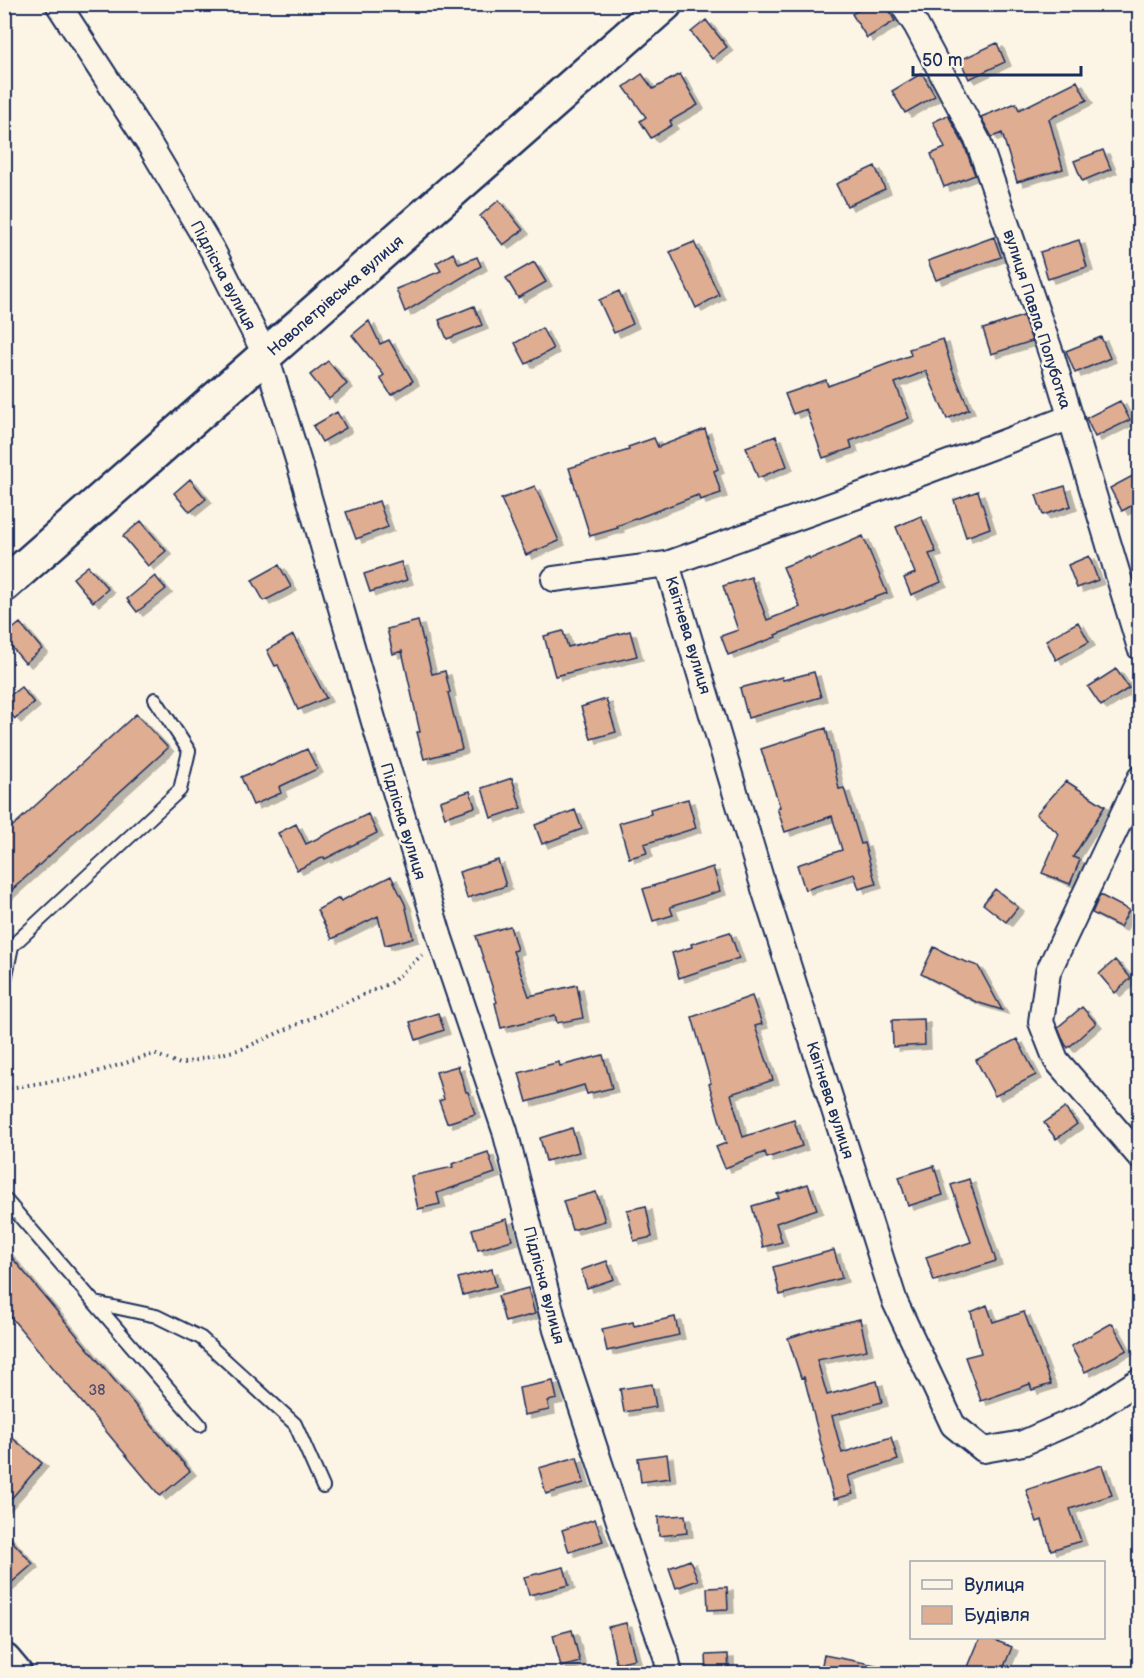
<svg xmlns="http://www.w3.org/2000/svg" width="1144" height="1678" viewBox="0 0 1144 1678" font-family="'Balsamiq Sans',sans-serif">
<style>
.building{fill:#dfad91;stroke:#1b2f5e;stroke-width:1.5;filter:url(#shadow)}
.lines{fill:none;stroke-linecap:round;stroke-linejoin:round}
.lane-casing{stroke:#1b2f5e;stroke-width:16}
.street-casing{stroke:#1b2f5e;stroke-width:28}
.secondary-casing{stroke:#1b2f5e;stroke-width:38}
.path{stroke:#1b2f5e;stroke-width:4;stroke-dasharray:1.5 4.5;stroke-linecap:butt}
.lane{stroke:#fcf5e5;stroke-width:12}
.street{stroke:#fcf5e5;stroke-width:24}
.secondary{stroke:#fcf5e5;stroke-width:33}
.labels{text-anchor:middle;stroke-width:5;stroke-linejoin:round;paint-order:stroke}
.number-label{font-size:14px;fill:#4c4e6b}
.street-label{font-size:16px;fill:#1b2f5e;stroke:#fcf5e5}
</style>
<defs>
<filter id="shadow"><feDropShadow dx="6" dy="4" stdDeviation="0" flood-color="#0004"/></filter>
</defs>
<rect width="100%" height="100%" fill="#fcf5e5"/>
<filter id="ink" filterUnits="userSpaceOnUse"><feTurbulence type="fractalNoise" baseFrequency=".0167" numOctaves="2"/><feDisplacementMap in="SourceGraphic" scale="12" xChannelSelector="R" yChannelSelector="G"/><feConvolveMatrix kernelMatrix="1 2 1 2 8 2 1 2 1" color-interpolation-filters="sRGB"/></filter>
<g filter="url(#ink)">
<path class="building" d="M868 4H885L895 21 867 38 852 14Z
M706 20 727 47 712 59 691 32Z
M997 43 1005 62 969 79 960 60Z
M922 73 935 96 905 113 892 91Z
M642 74 653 89 680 74 698 105 670 121 672 125 651 138 640 121 646 117 624 87Z
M1077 81 1087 100 1049 119 1063 169 1017 182 1002 133 992 137 981 117 1016 103 1019 110Z
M948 115 965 147 975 175 944 187 931 154 945 148 933 122Z
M1103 150 1111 169 1082 181 1074 161Z
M875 166 885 189 847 206 836 184Z
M499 200 523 230 503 245 480 216Z
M994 237 1001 257 936 280 928 261Z
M1079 240 1087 267 1048 279 1040 252Z
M694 242 719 295 696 308 670 252Z
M453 253 459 264 477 257 481 266 405 312 396 289 441 271 436 263Z
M534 262 546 282 518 298 506 278Z
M619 291 633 324 614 333 599 300Z
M474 306 482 325 447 339 439 320Z
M1023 316 1032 341 991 354 983 329Z
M369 321 380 344 389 340 413 381 391 395 380 378 384 375 352 335Z
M542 328 553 349 526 364 515 343Z
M1101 337 1110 358 1075 373 1066 351Z
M943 339 952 369 969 409 947 419 926 371 895 383 909 418 850 441 852 448 823 458 806 409 793 414 785 394 826 380 828 386 911 355 909 349Z
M328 361 347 384 329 399 310 375Z
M1120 401 1130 420 1095 437 1086 418Z
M337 412 346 428 322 442 313 426Z
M705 429 718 469 714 471 721 493 700 500 698 495 617 526 618 528 590 536 569 468 629 450 628 447 654 438 658 447Z
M776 436 787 466 758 478 746 447Z
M1140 472V501L1122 511 1110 488Z
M190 479 206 499 190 512 174 493Z
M535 486 559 541 526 555 501 499Z
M1065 486 1071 506 1043 515 1036 495Z
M978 491 990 528 966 537 954 500Z
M379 501 388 527 356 539 346 512Z
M921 516 936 552 929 554 941 582 911 595 904 578 915 573 896 527Z
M141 521 166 551 148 566 123 536Z
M863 536 887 593 775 635 776 637 728 655 721 636 738 630 723 586 751 577 767 620 800 607 783 567 809 557 810 559Z
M1089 556 1098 580 1077 588 1068 565Z
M401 562 407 580 370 592 364 574Z
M279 565 291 587 264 601 252 580Z
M88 566 108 589 93 602 73 578Z
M155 576 166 589 137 612 127 599Z
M418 621 432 674 445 671 450 692 448 693 462 749 424 759 417 732H420L402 651 393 654 387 629Z
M1078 622 1089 642 1056 660 1046 640Z
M20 623 42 649 25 663 4 638V636Z
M563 631 568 647 630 631 637 656 555 676 544 636Z
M293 635 326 698 298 710 278 665 275 666 267 650Z
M1116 669 1129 688 1101 706 1088 687Z
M814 672 821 697 748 718 740 688 782 677 783 680Z
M21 687 34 703 15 719 4 706V700Z
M606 699 616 732 591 739 581 707Z
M136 714 168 748 4 897V834Z
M826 728 839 789 844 788 861 844 864 843 876 884 859 889 854 874 805 890 797 865 842 850 832 816 785 832 777 808 780 807 761 749Z
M307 749 317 769 279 787 281 793 253 805 241 777 269 765 270 766Z
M512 778 521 808 491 818 482 788Z
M1066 781 1105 806 1073 857 1080 860 1070 884 1042 873 1059 834 1036 814Z
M470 791 475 807 445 817 440 801Z
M688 799 696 828 644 844 647 853 629 858 619 823 651 814 650 809Z
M575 810 582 829 542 844 535 825Z
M368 814 377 833 325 859 324 857 297 870 278 833 296 824 306 844Z
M498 860 506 886 467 898 459 872Z
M713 867 720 891 670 907 673 915 653 921 643 889Z
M391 876 405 904 413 938 385 945 378 916 332 939 317 910 339 898 341 901Z
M995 889 1018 907 1006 922 983 904Z
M1100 895 1129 910 1120 927 1092 913Z
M510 926 517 950 513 951 529 996 577 985 583 1018 557 1023 555 1015 501 1028 495 1003 497 1002 476 936Z
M730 932 739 958 679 978 672 953 692 947 691 944Z
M934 947 958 959 978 966 1002 1010 976 1002 921 974Z
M1115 960 1131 978 1115 993 1099 974Z
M752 996 762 1024 755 1026 773 1080 731 1094 743 1137 794 1120 802 1146 767 1158 765 1152 725 1168 716 1147 726 1143 709 1084 711 1083 692 1017Z
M1082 1007 1096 1023 1068 1048 1065 1044 1058 1027Z
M438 1013 444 1030 416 1040 410 1022Z
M924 1019 925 1045 893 1047 892 1020Z
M1017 1039 1036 1075 995 1096 976 1060Z
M603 1055 612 1088 587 1094 584 1085 527 1102 519 1073 559 1062 560 1066Z
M458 1066 466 1092H468L475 1114 447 1123 439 1101 444 1099 436 1072Z
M1065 1108 1077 1124 1056 1139 1044 1123Z
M572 1128 579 1152 546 1161 540 1138Z
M488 1152 495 1173 437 1193 440 1204 418 1209 411 1176 453 1167 452 1164Z
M934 1166 943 1195 908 1206 899 1177Z
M969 1179 996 1261 934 1281 926 1257 971 1242 951 1185Z
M808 1184 817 1209 776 1223 782 1242 763 1247 752 1206 779 1198 777 1194Z
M596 1192 605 1221 572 1230 563 1201Z
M646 1206 652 1237 634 1241 627 1210Z
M507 1219 512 1240 478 1250 472 1229Z
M4 1248 190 1471 160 1496 4 1309Z
M834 1250 842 1278 780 1295 773 1267Z
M607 1261 614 1279 587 1288 581 1270Z
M492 1269 496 1286 463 1295 458 1278Z
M528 1288 535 1314 505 1322 498 1296Z
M987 1305 993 1322 1024 1312 1051 1384 1032 1390 1030 1384 981 1401 965 1357 981 1353 971 1312Z
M675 1317 679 1335 607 1351 602 1329 633 1322 634 1326Z
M860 1319 867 1350 817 1360 827 1395 877 1381 882 1402 832 1416 842 1453 891 1437 898 1460 848 1476 853 1494 834 1499 823 1460 825 1459 804 1377 801 1378 788 1338 819 1328Z
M1112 1323 1127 1350 1085 1372 1071 1346Z
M553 1381 557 1399 548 1401 549 1410 524 1415 519 1388Z
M652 1384 656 1407 624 1412 620 1389Z
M4 1431 42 1463 4 1507Z
M667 1454 670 1478 641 1482 638 1458Z
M577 1457 584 1483 546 1494 539 1468Z
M1102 1465 1112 1495 1070 1509 1081 1541 1051 1550 1042 1520 1037 1522 1026 1490Z
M685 1515 687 1533 659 1536 658 1517Z
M595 1519 603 1541 569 1552 562 1530Z
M4 1532 33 1564 4 1589Z
M690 1560 698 1580 676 1588 669 1568Z
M564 1567 569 1585 529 1595 524 1577Z
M727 1587 728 1609 708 1610 707 1588Z
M626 1623 635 1659 616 1663 608 1627Z
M572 1630 580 1662 561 1667 553 1635Z
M980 1638H989L1012 1647 1001 1674H965Z
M728 1654 729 1674H707L706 1655Z
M824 1655 876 1665 875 1674H820Z"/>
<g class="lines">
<defs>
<path id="lane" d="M4 985 12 946 180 790 189 751 155 699
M4 1198 200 1425
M95 1303 156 1316 201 1338 295 1424 323 1487"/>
<path id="street" d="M58 4 151 147 214 253 266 356 299 463 378 736 440 938 505 1131 556 1330 637 1576 666 1656 670 1674
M902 4 916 25 978 141 1052 356 1140 648
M667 564 765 892 895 1302 953 1425 984 1450 1023 1443 1084 1416 1140 1380
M554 579 667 564 911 477 1071 417
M1140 778 1048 972 1041 1022 1056 1060 1140 1157"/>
<path id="secondary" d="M4 585 665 4
M4 1661 15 1674"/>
</defs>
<use href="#lane" class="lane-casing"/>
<use href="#street" class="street-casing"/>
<use href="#secondary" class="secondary-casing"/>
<path class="path" d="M4 1089 84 1076 154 1054 180 1064 242 1049 392 982 422 955"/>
<use href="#lane" class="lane"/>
<use href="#street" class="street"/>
<use href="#secondary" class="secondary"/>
</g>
</g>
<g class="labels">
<g class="number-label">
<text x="97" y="1395">38</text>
</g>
<g class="street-label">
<text transform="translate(224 275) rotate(62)" y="6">Підлісна вулиця</text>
<text transform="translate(335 295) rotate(-41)" y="6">Новопетрівська вулиця</text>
<text transform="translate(1038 319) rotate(72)" y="6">вулиця Павла Полуботка</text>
<text transform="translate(689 635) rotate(73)" y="6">Квітнева вулиця</text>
<text transform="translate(404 821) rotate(73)" y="6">Підлісна вулиця</text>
<text transform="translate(831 1100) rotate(72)" y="6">Квітнева вулиця</text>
<text transform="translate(545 1285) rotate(75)" y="6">Підлісна вулиця</text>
</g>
</g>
<rect width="1144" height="1678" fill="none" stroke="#fcf5e5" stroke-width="24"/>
<rect x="12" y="12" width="1120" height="1654" fill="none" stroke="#1b2f5e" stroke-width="2" filter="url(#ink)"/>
<rect x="910" y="1561" width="195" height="78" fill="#fcf5e5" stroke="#a2a6af" stroke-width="1.5"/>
<rect x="922" y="1580" width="30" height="9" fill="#fcf5e5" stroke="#a2a6af" stroke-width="1.5"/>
<text x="964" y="1591" font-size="18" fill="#1b2f5e">Вулиця</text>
<rect x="922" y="1606" width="30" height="18" fill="#dfad91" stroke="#a2a6af" stroke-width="1.5"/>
<text x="964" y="1621" font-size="18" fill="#1b2f5e">Будівля</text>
<path d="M913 66v9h168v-9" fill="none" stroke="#1b2f5e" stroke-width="3"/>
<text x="922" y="66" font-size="18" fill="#1b2f5e" stroke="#fcf5e5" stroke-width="4.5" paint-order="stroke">50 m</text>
</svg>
